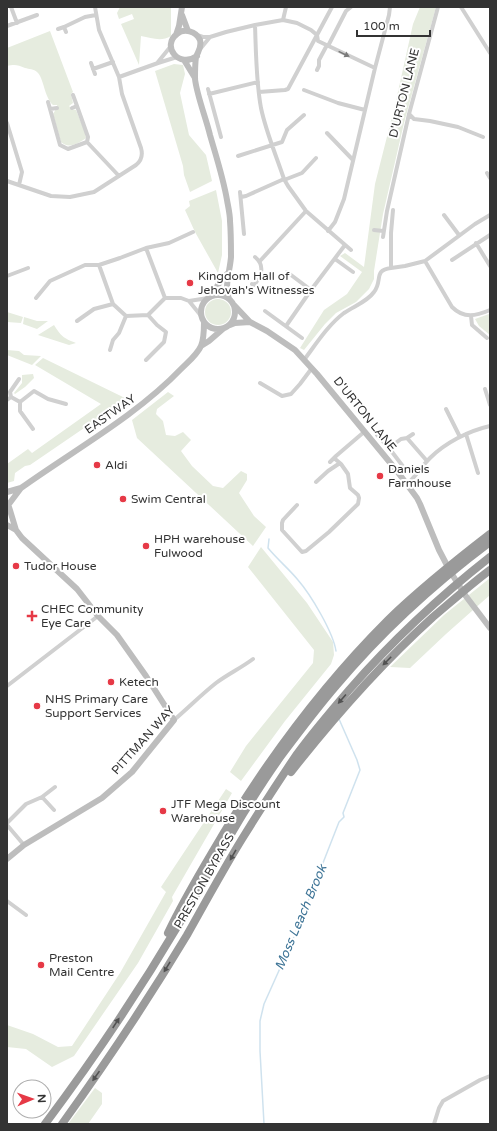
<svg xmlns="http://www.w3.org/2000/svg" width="497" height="1131" viewBox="0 0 497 1131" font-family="'Varela Round',sans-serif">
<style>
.green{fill:#e6ecdf}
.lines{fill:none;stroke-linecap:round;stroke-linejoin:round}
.stream{stroke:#cfe2ee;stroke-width:1.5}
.street{stroke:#d0d0d0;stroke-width:4}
.secondary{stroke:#bdbdbd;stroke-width:6}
.highway{stroke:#9a9a9a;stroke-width:8}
.oneway{fill:#7a7a7a}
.oneway2{fill:#525252}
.poi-dot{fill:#e63946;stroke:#fff;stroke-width:1.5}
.labels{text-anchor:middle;stroke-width:4;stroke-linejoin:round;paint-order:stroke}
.street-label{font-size:12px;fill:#333;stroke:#fff}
.poi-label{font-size:12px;fill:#333;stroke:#fff;text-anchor:start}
.water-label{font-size:13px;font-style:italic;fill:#3f7597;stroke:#fff}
</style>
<rect width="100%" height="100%" fill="#fff"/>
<path class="green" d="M120 7H171V36C161 42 152 38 141 36L139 65 121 24 134 19 132 14 119 19 117 13Z
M420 7H436L404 123 383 214 374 271V279L369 289 356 302 336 313 325 324 304 350 300 348 324 310 347 294 362 272 340 256 345 253 364 267 375 184 395 105 413 24Z
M50 31 73 92 71 94 73 103 69 106 72 109 76 110 85 132 86 138C78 144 68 149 61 142L53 114 56 109H58L57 105H53C44 97 44 78 37 72 34 69 29 69 25 68 18 65 15 64 7 66V48Z
M174 64 183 65 185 74 180 93 189 135 206 155 212 181 190 192 184 175 183 166 155 71Z
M216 190 222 221V255L218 273 195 232 185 210 190 206 189 201Z
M205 312a13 13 0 1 1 26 0a13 13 0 1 1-26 0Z
M7 312 23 317 21 323 7 322Z
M489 314 490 315V335L479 326 475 319Z
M24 317 37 321H48L37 329 23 324Z
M54 325C61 336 63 338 76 343L69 345 38 335Z
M7 350 19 351 24 355 41 356 32 365 7 355Z
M43 358 127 399 101 425 90 424 30 465 25 466 15 473 14 481 7 483V464L28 449 32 453 101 404 35 365Z
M33 374 34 378 25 387 15 394 14 393 22 383V375Z
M168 392 174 396 157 409 156 414 163 421 166 435 175 436 183 432 191 440 181 451 192 466 213 486 223 488 241 471 247 474V480L239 493 254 516 266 527 253 546 137 438 132 420Z
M261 547 307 603 333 642 334 655 331 664 285 721 241 781 230 772 246 746 313 663 314 650 248 567Z
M490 578V595L446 634 410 668 390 667 444 615Z
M226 789 232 793 172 897 173 901 138 963 74 1056 52 1067 26 1049 7 1047V1025L33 1034 58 1047 72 1046 120 973 166 892 161 887Z
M95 1088 102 1093V1104L88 1124H68Z"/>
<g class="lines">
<path class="stream" d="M269 539 268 548C278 560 289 569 298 580 311 595 333 632 336 651
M264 1124 260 1051V1021L264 1004 294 937 339 822 344 817 343 813 360 770 357 760 339 719"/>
<path class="street" d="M11 7 17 23
M461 7 490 53
M283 20 286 7
M255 25C256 52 256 81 261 108 266 132 276 155 284 179L288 186 306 211 351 250
M7 26 37 15
M64 27 85 17 96 15
M58 29 64 27 66 32
M197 35 203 37H210L201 48
M210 37 226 32 255 25 283 20 297 23 311 30 317 35 318 41 375 68
M328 46 346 11 351 7
M158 62 171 46
M91 63 95 74
M93 69 113 62
M317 70 319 66V60L327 45
M119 77 158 63 177 57
M208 89 221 137
M304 90 338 103 365 110
M259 92 285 90 288 89 332 7
M209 94 258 82
M48 102 50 109 57 108
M72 108 77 106 73 95
M50 109 60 145 68 149 87 142 88 137 77 106
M409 114 414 119 430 121 458 127 483 137
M7 123 22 172 19 185
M327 133 353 160
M87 142 119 176
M238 156 282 142 287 130 304 115
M487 173 490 178
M284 180 302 173 316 158
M7 181 51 196 70 197 94 192 136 165C141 161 143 155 141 148L122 94 119 77 99 30 95 7
M240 192 244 234
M241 197 246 196 284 179
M393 210 391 233V268L405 266 425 261 475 224 490 215
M444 215 459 235
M374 230 383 231
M328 231 335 222 344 199 375 68 389 15 390 7
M383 237 387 211 409 114 438 7
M476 243 490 266
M146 248 165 298
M335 259 353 272
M452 260 490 235
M260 261 306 211
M425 261 452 307C464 319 476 316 490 310
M99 265 113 304 126 316 148 315 165 298H181L189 301 208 298
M287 272 311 290
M7 276 28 268
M252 284 254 285C262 276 265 265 255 257
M36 298 50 281 85 265H99L120 258 146 248 169 243 193 232
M189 301 202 317
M265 311 302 338
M471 316 472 325 487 338
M77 321 94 309 113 304
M286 326 311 290 345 245
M110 350 113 340 119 333 126 316
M146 360 164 342 166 332 157 325 148 315
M304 360C316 344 328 325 344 313 354 306 367 302 374 292 383 281 373 270 391 268
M260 383 282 396 291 394 300 384 312 368
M485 389 490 405
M11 397 10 392 19 379
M7 400 11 397 20 402 34 391 48 399 66 404
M20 402V411L33 429
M446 409 460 437
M413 434 407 438 427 461
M466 434 478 473
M377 435 389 448
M330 462 336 456 364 432
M405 469 389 448 401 439 407 438
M316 482 328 471 340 463
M407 484C417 475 421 467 430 458 445 443 468 431 490 426
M297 505 283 520 282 523V530L302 552 306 551 329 532 358 504 359 498 358 495 350 488 348 474 341 464 334 458
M7 686 98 616
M174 720C188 708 202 694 216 683 228 674 241 668 253 659
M42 797 54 810
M7 823 26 804 42 797 55 787
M7 825 24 845
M7 901 26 915
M434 1124 439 1108 443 1101 480 1080 490 1076"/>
<path class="secondary" d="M182 15 188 31
M176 35 179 26 182 7
M197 56C179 69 161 46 177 34 184 28 196 31 200 40 202 48 198 51 196 57 195 63 195 72 195 79 197 96 206 118 210 135 216 156 223 177 227 200 228 206 230 214 230 221 231 233 231 245 231 257 230 271 224 286 229 299
M184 60 195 78
M201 312a17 17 0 1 1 34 0a17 17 0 1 1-34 0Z
M210 297 222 279 228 273
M234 305 250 322 267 331 295 350 317 374 397 471 417 498 420 504 439 550 450 571 465 595 490 628
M230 325 235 323 250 322
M201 346 209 341 224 328
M7 492 21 488
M9 504 21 488C74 450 136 416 181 369 188 362 197 355 201 346 204 339 204 329 204 322
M9 507 16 530
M7 525 16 530 22 538 77 589 98 616 117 635 146 676 174 720 132 772 102 798 24 845 7 859"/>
<path class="highway" d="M291 772C335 716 381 664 433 617 452 601 470 585 490 570
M168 933C181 905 197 878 213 851 262 767 319 689 388 620 420 589 455 561 490 534
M45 1124C93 1060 138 993 179 924 213 867 243 809 281 756 299 732 317 708 336 686 381 632 434 584 490 542
M62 1124C106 1063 148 1000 187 935 205 903 223 870 242 839 260 810 278 782 297 754 313 732 331 711 349 690 392 641 439 597 490 557"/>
</g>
<defs><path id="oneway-solid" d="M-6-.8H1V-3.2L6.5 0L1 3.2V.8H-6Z"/></defs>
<use class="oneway" href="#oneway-solid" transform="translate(344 54) rotate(26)"/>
<g class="oneway2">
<use href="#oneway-solid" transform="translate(387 661) rotate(135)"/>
<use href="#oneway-solid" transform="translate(342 699) rotate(131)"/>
<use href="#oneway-solid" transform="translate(233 855) rotate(120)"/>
<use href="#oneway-solid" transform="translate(167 967) rotate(121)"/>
<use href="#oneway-solid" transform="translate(116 1023) rotate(-57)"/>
<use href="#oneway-solid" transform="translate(96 1076) rotate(125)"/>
</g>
<g class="poi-dot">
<circle cx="190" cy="283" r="4"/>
<circle cx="97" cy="465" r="4"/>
<circle cx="380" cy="476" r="4"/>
<circle cx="123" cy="499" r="4"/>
<circle cx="146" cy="546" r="4"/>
<circle cx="16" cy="566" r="4"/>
<path d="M30 610h4v4h4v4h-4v4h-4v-4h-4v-4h4z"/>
<circle cx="111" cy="682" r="4"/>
<circle cx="37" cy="706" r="4"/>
<circle cx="163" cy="811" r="4"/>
<circle cx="41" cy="965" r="4"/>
</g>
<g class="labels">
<g class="street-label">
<text transform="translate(404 93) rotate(-76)" y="4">D'URTON LANE</text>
<text transform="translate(110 414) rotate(-35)" y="4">EASTWAY</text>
<text transform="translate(365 414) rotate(51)" y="4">D'URTON LANE</text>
<text transform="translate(143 740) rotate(-48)" y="4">PITTMAN WAY</text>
<text transform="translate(204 881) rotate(-60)" y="4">PRESTON BYPASS</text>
</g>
<g class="poi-label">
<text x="198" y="280">Kingdom Hall of<tspan x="198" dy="14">Jehovah's Witnesses</tspan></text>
<text x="105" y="469">Aldi</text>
<text x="388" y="473">Daniels<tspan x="388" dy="14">Farmhouse</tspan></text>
<text x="131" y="503">Swim Central</text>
<text x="154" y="543">HPH warehouse<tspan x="154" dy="14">Fulwood</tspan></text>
<text x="24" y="570">Tudor House</text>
<text x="41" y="613">CHEC Community<tspan x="41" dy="14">Eye Care</tspan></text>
<text x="119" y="686">Ketech</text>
<text x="45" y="703">NHS Primary Care<tspan x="45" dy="14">Support Services</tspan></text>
<text x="171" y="808">JTF Mega Discount<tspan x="171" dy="14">Warehouse</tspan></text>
<text x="49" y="962">Preston<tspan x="49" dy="14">Mail Centre</tspan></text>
</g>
<g class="water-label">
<text transform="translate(300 917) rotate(-67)" y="5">Moss Leach Brook</text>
</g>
</g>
<rect width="497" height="1131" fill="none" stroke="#333333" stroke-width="16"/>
<g transform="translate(32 1099) rotate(88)"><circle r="19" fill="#ffffff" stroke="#adadad"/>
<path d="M0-3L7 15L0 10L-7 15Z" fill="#e63946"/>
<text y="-6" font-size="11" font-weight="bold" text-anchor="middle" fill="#333333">N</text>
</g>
<path d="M357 30v6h73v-6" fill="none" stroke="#333333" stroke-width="2"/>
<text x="363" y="30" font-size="12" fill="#333333" stroke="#ffffff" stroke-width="3" paint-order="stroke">100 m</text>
</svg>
